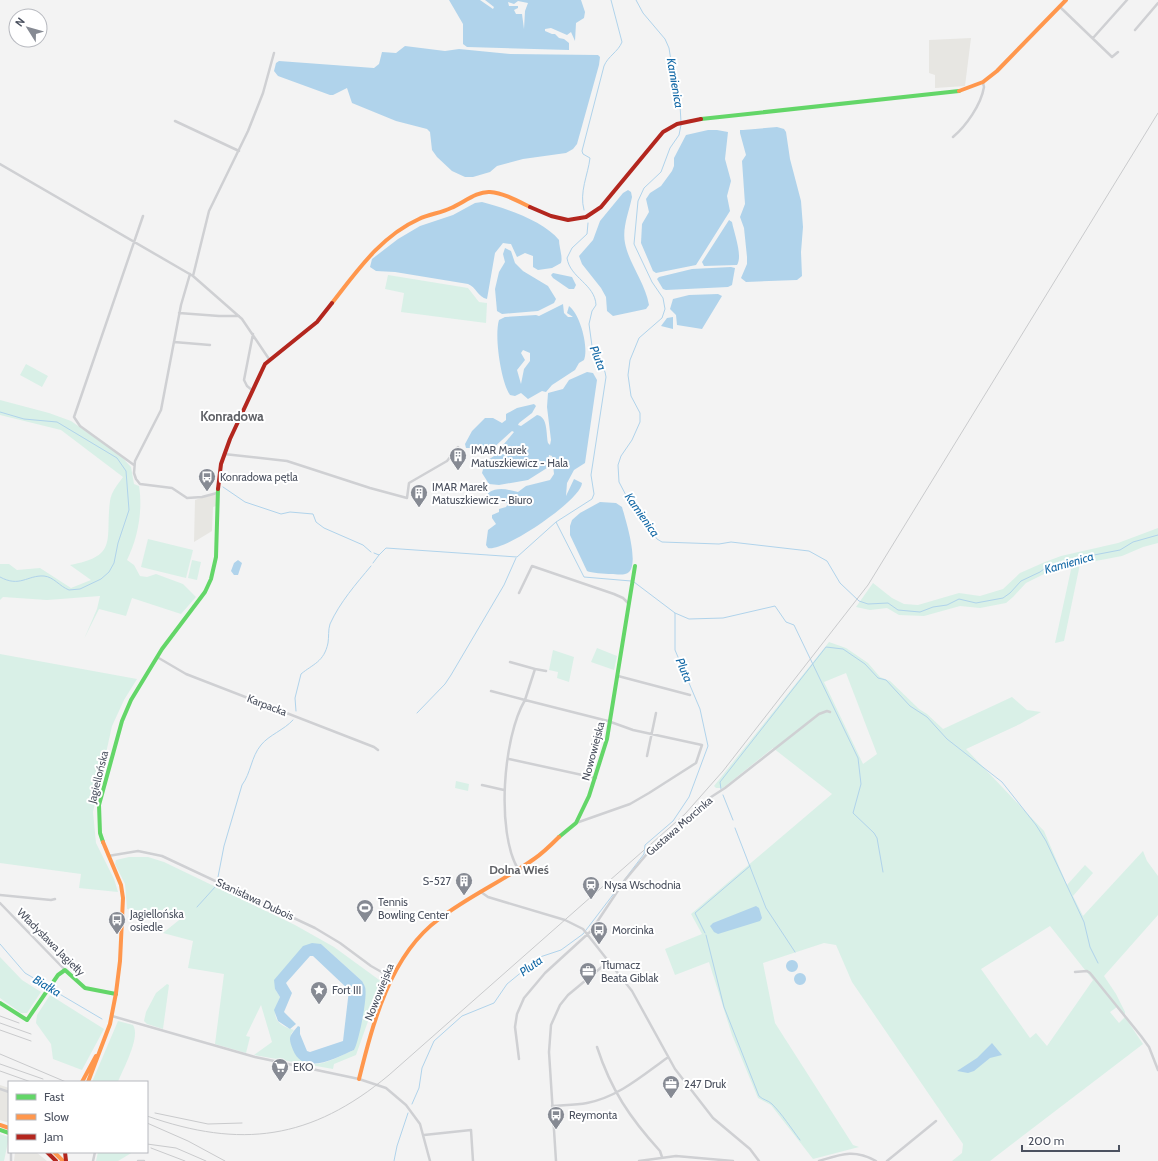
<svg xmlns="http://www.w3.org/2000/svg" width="1158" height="1161" viewBox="0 0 1158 1161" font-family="Cabin,sans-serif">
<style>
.commercial{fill:#e7e6e2}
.green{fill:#d9f0e7;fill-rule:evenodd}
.water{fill:#b0d3eb;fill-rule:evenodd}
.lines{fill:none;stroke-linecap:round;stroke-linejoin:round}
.stream{stroke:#b0d3eb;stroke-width:1}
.street{stroke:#cfd0d3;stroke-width:2.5}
.fast{stroke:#63d668;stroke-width:4}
.slow{stroke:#ff974d;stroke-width:4}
.jam{stroke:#b3261e;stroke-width:4}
.rail{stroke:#c9cacc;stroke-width:1}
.labels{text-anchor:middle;stroke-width:4;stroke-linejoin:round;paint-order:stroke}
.poi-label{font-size:11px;fill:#4b515f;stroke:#fff;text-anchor:start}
.street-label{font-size:11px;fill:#4b515f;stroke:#fff}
.water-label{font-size:12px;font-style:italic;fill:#156aa7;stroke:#fff}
.neighbourhood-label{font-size:12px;font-weight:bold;fill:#5f6166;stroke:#fff}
.quarter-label{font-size:13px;font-weight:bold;fill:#5f6166;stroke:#fff}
</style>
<rect width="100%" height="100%" fill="#f3f3f3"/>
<path class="commercial" d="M971 38 965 86 935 88V75L929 73V40Z
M210 495H216V506L213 507 212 531 194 542 195 500Z
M0 1085 9 1088V1123L0 1120Z
M15 1152H36L47 1161H14Z"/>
<path class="green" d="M388 275 468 288 479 302 487 303 486 323 401 312 404 293 385 289Z
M26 364 48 376 42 387 20 375Z
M0 400 49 413 71 421 120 455 131 467 134 484 139 486C143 510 138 538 127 560L134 565 140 576 147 577 156 574 183 584 196 597 181 614 132 598 126 616 99 609 84 639 97 609 100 596 47 600 3 597 0 600V564H9L17 570 40 568 71 588 91 580 70 565C119 556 105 540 110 501 111 492 118 484 123 477L61 430 0 415Z
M1158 528V543L1143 547 1122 556 1080 564 1064 641 1055 643 1072 565 1054 569 1026 583 1013 597 1006 603 980 608 960 606 924 616 899 615 887 608 870 610 856 607 873 583 892 598 904 604 918 605 959 593 980 596 1003 589 1020 573 1045 562 1061 556 1118 543Z
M148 539 193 550 186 578 141 567Z
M192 560 201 562 197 580 188 578Z
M829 642 846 648 868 663 880 677 890 681 919 709 927 714 943 729 1012 697 1027 710 1041 712 1020 724 966 749 1044 831 1067 885 1085 865 1093 873 1073 896 1083 916 1143 851 1147 861 1158 876V915L1104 976 1116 994 1125 1012V1017L1143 1044 990 1161H952L962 1153 963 1144 852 982 836 945 824 943 763 963 775 1023 853 1145 859 1147 813 1159 771 1105 758 1098 732 1035 709 962 675 975 665 949 702 934 691 914 832 794 773 748 723 788H716L714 786ZM846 673 877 754 863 764 824 682ZM1050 926 1093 980 1047 1046 1036 1033 1030 1038 981 969ZM1117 1007 1125 1017 1119 1023 1110 1012Z
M597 648 617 656 614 670 591 662Z
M553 650 574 657 569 682 557 678 558 672 549 670Z
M0 654 137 679 124 700 112 726 93 812 96 843 114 879 118 892 79 888 81 874 0 863Z
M456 781 469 784 468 791 455 788Z
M129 857H148L164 862 295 925 334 947 382 982 356 1055 334 1064 333 1069 254 1055 272 1042 261 1005 246 1036 250 1037 246 1053 215 1044 224 974 188 968 193 941 163 933 184 916 127 909 125 884 115 864 116 860ZM321 944 362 981 365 987 354 1050C339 1056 321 1068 305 1063L291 1034 294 1030C273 1024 272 1015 280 997L275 989Z
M0 957 22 980 41 992 27 1013H21L0 998Z
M167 984 169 985 163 1029 147 1024 144 1021 146 1012 156 993Z
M50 995 104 1029 82 1070 53 1059 51 1044 36 1023 37 1015Z
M118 1021 133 1025C141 1037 123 1069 118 1082H92Z
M0 1134 9 1137 4 1161H0Z
M98 1152H133L118 1161H96Z"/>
<path class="water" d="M449 0H480L493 9 494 7 485 0H581L585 12 584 18 576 23 575 41 571 32 567 35 551 28 545 29V31L552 34H555L559 38 564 39 569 43V50L467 47 463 44V24ZM518 1 528 3 525 11 524 29 522 14H516L514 10 518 8V6H509L508 2 514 4Z
M405 46 445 51 459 49 510 54 598 55 600 57 599 65 577 144 573 149 566 153 523 159 497 166 490 172 473 177H465L452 171 437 157 432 150 430 132 427 129 396 121 352 103 347 88 333 95H330L278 76 274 71 276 63 279 61 374 68 379 64 382 52 396 53Z
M777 127 784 129 786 132 790 159 801 201 803 227 801 252 802 276 797 280 746 282 741 278 747 264V257L744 228 740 217 745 204 742 161 746 155 740 133V130H743Z
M708 130H717L728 132 725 159 731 181 727 196 730 211 696 265 656 273 653 271 641 243 642 224 649 212 646 199 650 193 661 186 672 171 674 166V158L686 135Z
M628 190 631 192 632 197C629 212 622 228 625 243 629 264 645 282 649 305L646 309 613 316 607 311 606 297 601 288 582 264 579 256 593 240 600 221 623 193Z
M482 202C505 208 544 221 559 240 559 247 563 257 561 263L552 268 538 270 533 267V256L525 253 517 257 511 244 503 243 495 253 487 299C478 297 476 287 468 284L395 272 376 271 370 267 372 259 398 239 420 226 453 215 475 203Z
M729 220 732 222C734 233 743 256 737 265L704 266 702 262Z
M505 248 511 251 515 263 523 271 548 286 556 299 554 303 538 311 502 314 497 311 495 289 499 272 505 262 503 254Z
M731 267 735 268 732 285 728 287 666 290 663 289 657 279 659 277 692 269Z
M553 273 572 277 576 285 574 289H569L553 278 551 275Z
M718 294 722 296 702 329 677 325 676 315 670 309 673 299 689 295Z
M563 304 564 313 568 317H573L567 313 569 306C580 314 589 347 584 360L579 363 575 370 552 385 546 392 542 391 528 399 521 393 515 396 510 395C501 382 494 336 499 320L505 317 536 315 539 316ZM523 350 530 353V361L524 369 521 384 517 370 525 360 521 353Z
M673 317V329L661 326 667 318Z
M587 372 593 373 597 380 585 463 574 470 567 483 566 496 574 479 582 483C582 499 505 552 488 548L486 545 488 530 496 524 492 518V515L499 512V509L506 507 508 504C503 500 494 503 489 504L488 493C499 486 508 490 518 492L526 486 550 480 554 474 552 456 549 455 547 468 528 480 499 485 489 484 482 473 485 462 494 456 514 432 512 431 491 450 480 448H466L465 444 472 431 485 418H493L502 423 506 420V414L517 408 534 404 536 406 532 413 519 423 518 425 521 426 537 415C548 417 546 433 548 443L550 445 551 440 547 407 548 393 563 389 569 380Z
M600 502 616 503 622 507C626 521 639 562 629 572 625 576 616 574 611 574 605 574 591 573 587 571L570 535V526L572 520 580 513Z
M238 560 242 563 238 575H234L231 571 234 563Z
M756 906 759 908 762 918 760 921 718 934 714 932 710 926 713 923Z
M312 943 321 944 362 981C363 983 364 984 365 987 368 996 359 1041 354 1050 337 1057 304 1077 293 1050 288 1037 289 1037 298 1026L300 1027V1034L307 1051 310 1052 343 1041 349 990 313 956H310L286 983 292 993 284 1012 296 1024 290 1029 278 1021 274 1010 280 997 275 989 274 980 303 946Z
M786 966a6 6 0 1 1 12 0a6 6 0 1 1-12 0Z
M794 979a6 6 0 1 1 12 0a6 6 0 1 1-12 0Z
M992 1043 1002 1055 990 1058 974 1071 968 1073 957 1071 977 1058Z"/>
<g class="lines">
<path class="stream" d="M636 0 643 13 665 39 669 48 672 67 679 88 681 122
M681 125 679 135 670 148 661 172 644 188 638 201 634 244 652 282 663 298 665 309 662 318 639 338 630 360 628 375 631 396 640 413V422L632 440 621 456 618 465 619 482 629 501 657 539 662 542 719 544 731 542 809 551 827 561 840 583 859 601 868 604 888 603 898 610 920 612 933 607 947 605 959 599 976 603 1003 598 1010 593 1021 581 1040 572 1048 566 1068 560 1120 550 1133 542 1158 535
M584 210C579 192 588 175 590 158L583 154 582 151 604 66C608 56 618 52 622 42L611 0
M588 223 587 234 572 248 567 258C570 278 595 284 596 305L592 311 589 324 592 346 605 372 606 377 591 475 594 494 592 499 556 522 584 577 631 581
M0 412 24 419 57 422 117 458 126 471 129 510 118 543 114 563 109 572 101 579 80 589 69 590C59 586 54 577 44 576 27 575 20 588 0 577
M223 487 245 502 281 514 290 512 313 514 316 522 324 528 363 545 371 552
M374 553 379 555 386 548 517 557 556 522
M373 563 379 555
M675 613 689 619 723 618 775 606 786 622 794 625 858 758 861 784 853 813 874 833 877 838 883 872
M296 711 295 698 301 674C313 664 324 662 328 643 329 637 328 630 330 624 340 602 356 584 371 566
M417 713 445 684 451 675 504 585 516 558
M721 789 720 782 826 647 843 649 865 664 878 678 886 680 910 706 927 717 947 739 1002 782 1036 825 1046 841 1084 922 1090 947 1098 963
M723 795 733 820
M735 828 766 908 795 952
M218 877 224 846 242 785C251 773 251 757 261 745 269 735 284 730 293 720
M197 907 216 886
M705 933 695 913 750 866
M706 935 724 1007 759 1096C763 1100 768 1100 772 1104 782 1114 791 1128 800 1140
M0 944 25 973 49 987
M51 989 102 1019
M412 1104 419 1088 422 1068 434 1041 462 1016 494 1003 507 984 540 957 561 950 583 934 644 854 645 845 673 821 689 797 708 746 700 709 675 650V613L634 582
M394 1161 397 1146 408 1113"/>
<path class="street" d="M1060 7 1112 57 1118 52
M1135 30 1158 3
M1093 38 1127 0
M175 121 239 151
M953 137C966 126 981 105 984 87L983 83
M0 164 193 276 242 319 269 359
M190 274 181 305 161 410 135 461 134 473 136 479 140 484 172 488 187 498 202 497 217 493
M193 276 209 211 248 131 263 93 274 53
M179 313 219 316H239
M174 342 210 345
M252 390 247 386 244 380 253 334
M224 454 287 461 370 488 407 498 409 483 447 461 458 447
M134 465 80 426 74 417 143 216
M519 593 532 566 614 594 623 598 629 604
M157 657 186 674 374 747 378 750
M535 669 546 671
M618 676 690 695
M491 691 525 700 535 669 510 662
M647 756 656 713
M509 759 596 778
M482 785 504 790
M108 856 138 851 162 856 315 928 340 943 371 966 392 978
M518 869C496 832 503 737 525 700L608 721 633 730 702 745 696 763 649 793 630 804 576 823
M481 892 488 897 565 920 583 929 632 991 675 1069 713 1118 750 1149 759 1161
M0 895 51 900 55 899
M0 903 65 970
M1075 972 1087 971 1090 973 1141 1036 1149 1047 1158 1070
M112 1016 255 1057 359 1079 386 1088 406 1105 420 1124 430 1161
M597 1047C611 1090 630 1118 660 1151L662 1157
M519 1059 515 1027 517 1014 524 998 545 973 591 931 625 880 646 855 708 799 725 788 819 714 827 711 830 712
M0 1089 9 1092
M552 1106C564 1105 576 1105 587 1103 618 1097 642 1076 667 1058
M424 1135 471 1130 473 1161
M11 1161V1152
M93 1161 95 1152
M138 1161H144
M556 1161 549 1052 551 1025 560 1005 568 995 609 961
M639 1161 676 1156 733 1161
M819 1161C842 1154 854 1149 876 1161
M887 1161 936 1121"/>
<path class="fast" d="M701 119 959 91
M559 837 576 823 589 796 607 739 635 566
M103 842 100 833 99 805 122 721 131 700 162 649 205 592 211 579 216 557 218 489
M0 1003 27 1020 58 975 65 970 85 988 116 994
M0 1130 9 1133"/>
<path class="slow" d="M959 91 983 82 997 71 1066 0
M332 303C357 271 381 236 419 219 429 214 441 213 451 208 463 203 477 191 490 192 504 193 518 201 530 207
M359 1079C373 1023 390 955 439 919 469 896 503 881 534 859 543 853 551 845 559 837
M82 1082 96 1056
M88 1082 110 1024 116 993 120 961 123 898 121 885 103 842
M0 1125 9 1128
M54 1152 63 1161"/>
<path class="jam" d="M530 207 551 216 568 220 586 217 601 207 663 132 677 124 701 119
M218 489 221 464 230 439 265 364 317 322 332 303
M47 1152 56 1161
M65 1152 66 1161"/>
<path class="rail" d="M0 1016 19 1023
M0 1023 31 1034
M0 1030 31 1041
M0 1054 66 1082
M0 1064 43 1079
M0 1071 31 1082
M155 1113 208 1124 242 1123
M147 1116C241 1149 311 1140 389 1075L685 814 723 771 868 585 1158 113
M147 1123 188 1141 225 1161
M147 1144 176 1148 206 1161
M151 1148 185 1161"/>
</g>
<defs>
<symbol id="building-pin" viewBox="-11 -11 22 30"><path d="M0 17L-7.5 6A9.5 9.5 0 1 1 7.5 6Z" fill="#868a93" stroke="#fff"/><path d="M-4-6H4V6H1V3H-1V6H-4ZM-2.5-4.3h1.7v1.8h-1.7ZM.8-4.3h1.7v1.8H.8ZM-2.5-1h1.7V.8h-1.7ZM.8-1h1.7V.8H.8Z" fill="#fff"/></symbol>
<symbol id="bus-pin" viewBox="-11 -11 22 30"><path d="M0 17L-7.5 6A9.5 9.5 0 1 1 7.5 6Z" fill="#868a93" stroke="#fff"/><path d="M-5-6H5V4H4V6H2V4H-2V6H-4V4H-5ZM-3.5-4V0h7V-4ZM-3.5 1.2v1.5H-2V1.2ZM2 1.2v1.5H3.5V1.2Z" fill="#fff"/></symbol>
<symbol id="station-pin" viewBox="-11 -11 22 30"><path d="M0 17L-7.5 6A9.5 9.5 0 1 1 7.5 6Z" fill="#868a93" stroke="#fff"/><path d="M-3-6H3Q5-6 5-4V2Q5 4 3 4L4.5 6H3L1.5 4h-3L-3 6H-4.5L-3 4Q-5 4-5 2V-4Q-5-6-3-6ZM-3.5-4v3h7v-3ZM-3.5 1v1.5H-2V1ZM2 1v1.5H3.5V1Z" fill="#fff"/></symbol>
<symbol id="stadium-pin" viewBox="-11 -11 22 30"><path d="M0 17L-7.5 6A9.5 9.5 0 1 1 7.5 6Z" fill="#868a93" stroke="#fff"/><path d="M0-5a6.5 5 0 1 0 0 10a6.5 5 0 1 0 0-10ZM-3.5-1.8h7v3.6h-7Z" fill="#fff"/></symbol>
<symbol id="office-pin" viewBox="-11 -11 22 30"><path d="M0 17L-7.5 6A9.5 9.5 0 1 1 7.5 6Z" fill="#868a93" stroke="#fff"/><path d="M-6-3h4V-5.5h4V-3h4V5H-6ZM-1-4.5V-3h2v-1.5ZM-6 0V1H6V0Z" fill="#fff"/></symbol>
<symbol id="sight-pin" viewBox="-11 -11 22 30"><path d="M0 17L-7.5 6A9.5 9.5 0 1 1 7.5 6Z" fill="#868a93" stroke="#fff"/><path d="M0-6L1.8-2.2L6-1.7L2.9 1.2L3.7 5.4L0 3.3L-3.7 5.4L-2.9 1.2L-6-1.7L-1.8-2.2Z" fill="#fff"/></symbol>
<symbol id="supermarket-pin" viewBox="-11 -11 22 30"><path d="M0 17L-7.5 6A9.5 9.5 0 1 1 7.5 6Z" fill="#868a93" stroke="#fff"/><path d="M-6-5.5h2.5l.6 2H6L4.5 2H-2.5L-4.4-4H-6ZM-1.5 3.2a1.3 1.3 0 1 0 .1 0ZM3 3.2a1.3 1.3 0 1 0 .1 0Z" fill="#fff"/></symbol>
</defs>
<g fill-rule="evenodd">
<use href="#building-pin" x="448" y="446" width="20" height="27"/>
<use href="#bus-pin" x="197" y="467" width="20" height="27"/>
<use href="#building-pin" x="409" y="483" width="20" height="27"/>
<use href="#building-pin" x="454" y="871" width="20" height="27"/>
<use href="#station-pin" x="581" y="875" width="20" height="27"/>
<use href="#stadium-pin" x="355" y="898" width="20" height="27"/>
<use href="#bus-pin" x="107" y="910" width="20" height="27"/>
<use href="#bus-pin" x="589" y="920" width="20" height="27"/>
<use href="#office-pin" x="578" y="961" width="20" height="27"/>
<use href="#sight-pin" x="309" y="980" width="20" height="27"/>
<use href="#supermarket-pin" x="270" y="1057" width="20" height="27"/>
<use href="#office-pin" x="661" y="1074" width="20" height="27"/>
<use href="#bus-pin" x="546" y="1105" width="20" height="27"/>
</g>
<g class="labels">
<g class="poi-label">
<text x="471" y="454">IMAR Marek<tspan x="471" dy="13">Matuszkiewicz - Hala</tspan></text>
<text x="220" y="481">Konradowa pętla</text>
<text x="432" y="491">IMAR Marek<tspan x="432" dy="13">Matuszkiewicz - Biuro</tspan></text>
<text x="451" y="885" text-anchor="end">S-527</text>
<text x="604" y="889">Nysa Wschodnia</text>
<text x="378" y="906">Tennis<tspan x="378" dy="13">Bowling Center</tspan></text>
<text x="130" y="918">Jagiellońska<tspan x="130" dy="13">osiedle</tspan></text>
<text x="612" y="934">Morcinka</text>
<text x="601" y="969">Tłumacz<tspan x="601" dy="13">Beata Giblak</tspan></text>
<text x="332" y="994">Fort III</text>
<text x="293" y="1071">EKO</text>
<text x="684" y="1088">247 Druk</text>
<text x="569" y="1119">Reymonta</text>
</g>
<g class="street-label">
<text transform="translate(267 705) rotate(21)" y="4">Karpacka</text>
<text transform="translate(593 751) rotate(-75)" y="4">Nowowiejska</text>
<text transform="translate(98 777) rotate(-76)" y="4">Jagiellońska</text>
<text transform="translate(679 826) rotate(-41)" y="4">Gustawa Morcinka</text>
<text transform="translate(255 899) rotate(25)" y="4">Stanisława Dubois</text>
<text transform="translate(51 942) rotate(45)" y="4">Władysława Jagiełły</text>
<text transform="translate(379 992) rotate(-68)" y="4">Nowowiejska</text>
</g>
<g class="water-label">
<text transform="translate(675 83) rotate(80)" y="4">Kamienica</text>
<text transform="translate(598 358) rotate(68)" y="4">Pluta</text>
<text transform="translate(642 515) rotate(55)" y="4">Kamienica</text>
<text transform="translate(1069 563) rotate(-16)" y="4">Kamienica</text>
<text transform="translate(684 670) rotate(67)" y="4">Pluta</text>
<text transform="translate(531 966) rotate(-36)" y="4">Pluta</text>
<text transform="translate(47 986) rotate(31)" y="4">Białka</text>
</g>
<g class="neighbourhood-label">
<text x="519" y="874">Dolna Wieś</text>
</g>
<g class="quarter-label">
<text x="232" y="421">Konradowa</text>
</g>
</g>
<rect x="8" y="1081" width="140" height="72" fill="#ffffff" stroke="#b7b9bf"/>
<rect x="16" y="1094" width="20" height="6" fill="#63d668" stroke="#b7b9bf"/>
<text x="44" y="1101" font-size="12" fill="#4b515f">Fast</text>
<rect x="16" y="1114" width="20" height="6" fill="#ff974d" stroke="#b7b9bf"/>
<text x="44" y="1121" font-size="12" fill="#4b515f">Slow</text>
<rect x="16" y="1134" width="20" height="6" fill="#b3261e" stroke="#b7b9bf"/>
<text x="44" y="1141" font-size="12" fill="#4b515f">Jam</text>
<g transform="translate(28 28) rotate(307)"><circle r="19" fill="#ffffff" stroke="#b7b9bf"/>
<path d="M0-3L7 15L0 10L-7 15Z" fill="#868a93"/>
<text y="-6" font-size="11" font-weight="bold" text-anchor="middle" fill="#4b515f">N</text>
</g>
<path d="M1022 1145v6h97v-6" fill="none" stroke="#4b515f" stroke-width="2"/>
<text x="1028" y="1145" font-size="12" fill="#4b515f" stroke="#ffffff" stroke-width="3" paint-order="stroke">200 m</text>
</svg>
